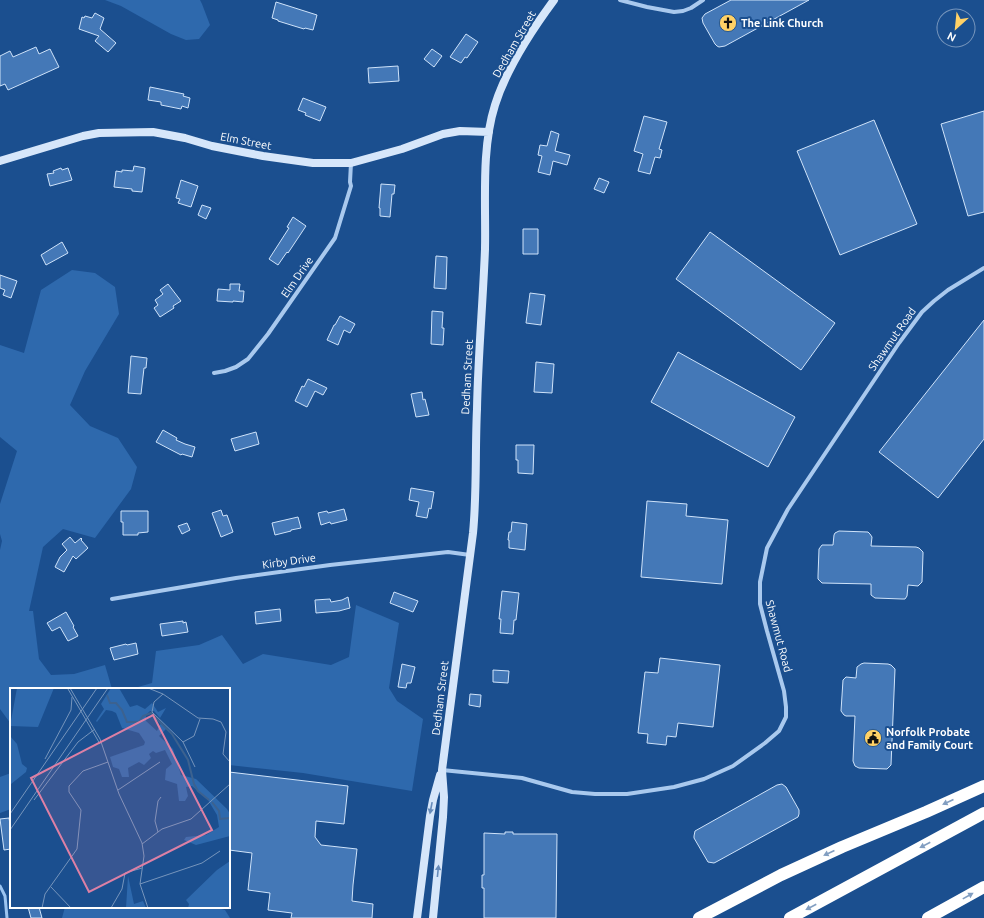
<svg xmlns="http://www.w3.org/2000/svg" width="984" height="918" viewBox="0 0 984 918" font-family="Ubuntu,sans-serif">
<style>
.green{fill:#2e69ad}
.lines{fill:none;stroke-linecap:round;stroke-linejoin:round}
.stream{stroke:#9cc4f0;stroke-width:3}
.building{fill:#4478b7;stroke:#cfe3fa}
.street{stroke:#a9c9ee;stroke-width:4}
.secondary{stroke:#d6e6fa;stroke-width:8}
.highway{stroke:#fff;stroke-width:12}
.oneway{fill:#829ec1}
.oneway2{fill:#668bba}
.labels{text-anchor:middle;stroke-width:4;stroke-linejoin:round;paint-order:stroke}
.poi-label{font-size:11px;font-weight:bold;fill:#fff;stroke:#1b4f8f;text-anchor:start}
.street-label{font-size:11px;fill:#fff;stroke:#1b4f8f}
.inset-river{fill:none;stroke:#3c6290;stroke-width:2}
.inset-road{fill:none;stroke:#7695bc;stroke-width:1}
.view{fill:#dd80a5;fill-opacity:0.15;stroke:#dd80a5;stroke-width:2}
.inset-edge{fill:none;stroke:#fff;stroke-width:2}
</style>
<rect width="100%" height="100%" fill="#1b4f8f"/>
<path class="green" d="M105 0H200L202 4 210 25 199 39 186 40 171 34 121 6Z
M72 270 95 273 115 287 119 314 85 371 70 405 90 426 118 438 137 467 131 489 95 538 63 529 43 547 29 611H33L39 659 51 675 74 674 105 665 112 689H11V724L0 709V550L2 541 0 534V504L17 451 0 437V345L24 353 41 290Z
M356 605 399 623 389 688 397 701 423 719 412 791 303 773 229 765V689H131L152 683 156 651 199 645 222 635 243 664 263 654 331 665 349 657Z
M11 773V809L0 813V777Z
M65 907H214L225 910 230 918H62Z"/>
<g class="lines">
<path class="stream" d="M0 886 5 896 7 918"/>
</g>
<path class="building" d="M731 0H809L725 46 719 47 717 46 715 44 703 23 702 18 705 14Z
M276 2 317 15 313 30 305 28 304 29 278 21V20L272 18Z
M95 13 104 18 100 29 116 43 108 52 95 41 99 36 79 29 82 17 84 18 85 16 92 18Z
M466 34 478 42 467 58 465 57 461 63 450 57Z
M36 47 39 54 50 49 59 67 8 90 5 84 0 86V56L10 51 13 57Z
M432 49 442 56 434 67 424 59Z
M398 66 399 81 369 83 368 68Z
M150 87 184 94 183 96 190 98 188 108 182 106 181 109 161 105V102L148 100Z
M303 98 326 107 320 121 305 115 306 113 298 110Z
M984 111V212L968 216 941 124Z
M644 116 667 122 659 149 662 150 660 158 655 157 650 174 638 171 643 154 634 151Z
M874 120 917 224 840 255 797 151Z
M551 131 559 134 555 151 570 155 567 165 553 161 550 175 538 172 542 156 538 155 540 145 547 146Z
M134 166 145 168 142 192 132 191V189L114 187 116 171 122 172V170L133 171Z
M61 168 62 170 68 168 72 180 50 186 47 174 54 173 53 171Z
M599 178 609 182 604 193 594 189Z
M181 180 198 186 191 207 178 203 180 199 176 198Z
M381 184 395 185 394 194H392L390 217 380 216V208H379Z
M202 205 211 208 206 219 198 215Z
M293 217 306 226 288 253 287 252 278 265 269 259 289 228 287 227Z
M523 229H538V254H523Z
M710 232 835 323 801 370 676 279Z
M62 242 68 253 46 265 41 255Z
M436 256 447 257 446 289 434 288Z
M0 275 17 281 11 298 3 295 5 290 0 288Z
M168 284 181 301 173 306 174 308 160 317 154 308 158 305 155 300 163 294 160 290Z
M230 284H240L239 291H244L243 302 233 301V302L217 301 218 289 230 290Z
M530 293 545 295 541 325 526 323Z
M432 311 443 312 442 328H444L443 345 431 344Z
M340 316 355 324 350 333 344 330 338 345 327 340 334 325H335Z
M984 320V439L938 498 879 452Z
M678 352 795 417 768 467 651 402Z
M131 356 147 358 146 368H144L141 394 128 393Z
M536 362 554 364 552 393 534 392Z
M308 379 327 388 323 395 315 391 307 407 295 401 302 386 304 387Z
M422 392 423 400 425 399 429 415 416 417 411 394Z
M163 430 177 438 176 440 185 444 195 447 192 457 182 454 181 455 156 442Z
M256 432 259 444 235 451 231 439Z
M516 445H534L533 474 518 473V460H516Z
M411 488 434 492 431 509 429 508 427 518 416 516 419 502 409 500Z
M647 501 687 504 686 516 728 520 722 584 641 577Z
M344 509 347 520 331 524 330 522 321 525 318 513 327 511 328 513Z
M221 510 223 516 227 515 233 532 221 537 212 513Z
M121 511H148V532L138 533V535H123V522H121Z
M298 517 301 528 291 530V531L275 535 272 523Z
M512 522 527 524 525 550 509 548V540H508L509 532H511Z
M187 523 190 530 182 534 178 526Z
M839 531 868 532 870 534 872 537 871 546 916 547 919 548 923 552V554L922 582 918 586 908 585 907 596 905 599H902L875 598 871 595V584L822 583 818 579V576L819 549 822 545H833L834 535 835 533Z
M70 537 75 543 81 538 82 539 81 540 88 548 76 559 73 556 64 572 55 567 60 557 67 550 62 544Z
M502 591 519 593 516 620H514L513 634 500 633 501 619H499Z
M394 592 418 601 413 612 390 603Z
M348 597 350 608 339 611 316 613 315 600 330 599 331 602 342 600Z
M280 609 281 621 256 624 255 612Z
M66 612 74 626 73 627 78 636 68 641 60 627 52 631 47 623Z
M183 621V623L186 622 188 632 162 636 160 624Z
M136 643 138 654 114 660 110 648 126 644 127 645Z
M660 658 720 665 713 727 678 723 676 737 667 736 666 745 647 743 648 734 638 733 645 672 658 673Z
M864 663 888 664 891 665 895 669 891 765 887 769 859 768 855 766 853 761 855 716H846L844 715 841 711 843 680 846 677 856 678 857 667 861 664Z
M402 664 415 667 411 683H407L406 688 398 687Z
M493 670 509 671 508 683 493 682Z
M470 694 481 695 480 707 469 705Z
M229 772 348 786 344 824 316 821 315 837 321 845 357 849 353 885 352 901 373 904 372 918H291L292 913 268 910 270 893 248 890 252 853 229 850Z
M782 784 786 787 799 810V814L798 817 716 862 714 863 708 862 694 838V836L695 831 777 785Z
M9 818 10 824H11V849L4 850 0 819Z
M505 832H513V834H557L556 918H484V888H482V875H484V833L505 834Z
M28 907H39L42 918H31Z"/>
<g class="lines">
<path class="street" d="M620 0 647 7 674 12 683 11 691 8 703 0
M214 373 225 371 236 367 248 359 268 334 335 238 351 186 350 182 351 163
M112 599 236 578 330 565 448 552 470 555
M442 770 522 778 572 792 595 794H627L674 787 704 779 733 766 765 743 779 731 786 717V707L784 691 767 631 760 604V582L767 548 788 509 899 343 922 312 934 301 948 290 984 268"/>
<path class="secondary" d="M0 161 83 136 99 133 153 132 185 138 212 146 263 156 313 163H351L402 149 443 134 460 131 489 132
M417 918 430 816 433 800 440 775
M433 918 443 817 444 797 442 770 473 533C477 492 475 450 477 409 478 356 483 302 485 249 486 203 481 149 495 105 507 67 531 31 554 0"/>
<path class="highway" d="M699 918 781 875 842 847 926 812 984 786
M790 918 984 813
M928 918 984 887"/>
</g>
<defs><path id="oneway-solid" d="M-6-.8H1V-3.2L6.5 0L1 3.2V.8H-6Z"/></defs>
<g class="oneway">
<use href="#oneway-solid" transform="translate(948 802) rotate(156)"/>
<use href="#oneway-solid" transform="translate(925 845) rotate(152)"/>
<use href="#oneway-solid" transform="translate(829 853) rotate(155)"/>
<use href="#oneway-solid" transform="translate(968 896) rotate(-29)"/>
<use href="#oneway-solid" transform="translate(811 907) rotate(152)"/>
</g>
<g class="oneway2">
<use href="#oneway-solid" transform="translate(431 808) rotate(101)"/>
<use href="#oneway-solid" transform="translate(438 871) rotate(-84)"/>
</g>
<defs>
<symbol id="church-disc" viewBox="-11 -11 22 22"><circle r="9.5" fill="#ffd166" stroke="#1b4f8f"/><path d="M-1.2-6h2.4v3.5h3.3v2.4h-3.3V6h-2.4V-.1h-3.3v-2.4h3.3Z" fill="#111"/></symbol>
<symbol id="civic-disc" viewBox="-11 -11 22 22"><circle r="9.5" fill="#ffd166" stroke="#1b4f8f"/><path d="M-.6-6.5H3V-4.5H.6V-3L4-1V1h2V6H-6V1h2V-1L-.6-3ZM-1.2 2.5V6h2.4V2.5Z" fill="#111"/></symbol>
</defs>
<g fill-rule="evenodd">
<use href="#church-disc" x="718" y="13" width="20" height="20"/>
<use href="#civic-disc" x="863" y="728" width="20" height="20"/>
</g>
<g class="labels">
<g class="poi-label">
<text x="741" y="27">The Link Church</text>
<text x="886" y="736">Norfolk Probate<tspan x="886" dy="13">and Family Court</tspan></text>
</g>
<g class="street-label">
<text transform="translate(514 44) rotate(-60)" y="4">Dedham Street</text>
<text transform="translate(246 141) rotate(11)" y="4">Elm Street</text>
<text transform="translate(297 277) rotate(-55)" y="4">Elm Drive</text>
<text transform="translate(892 339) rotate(-55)" y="4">Shawmut Road</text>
<text transform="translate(467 377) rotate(-87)" y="4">Dedham Street</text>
<text transform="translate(289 561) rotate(-8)" y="4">Kirby Drive</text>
<text transform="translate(779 636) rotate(75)" y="4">Shawmut Road</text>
<text transform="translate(440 698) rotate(-83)" y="4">Dedham Street</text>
</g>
</g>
<g transform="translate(10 688)">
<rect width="220" height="220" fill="#1b4f8f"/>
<path d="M7 0H44L28 39 0 38ZM101 0H109L120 19 127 17 135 21 142 15 148 24 156 20 150 30 144 23H140L136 27V33L147 43 151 35 157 40 149 48 163 61 171 87 186 91 217 121 220 126V148L186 157 174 152 176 149 196 147 209 139 207 127 198 112 182 98 176 99 178 108 175 113H169L167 96 155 92 156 81 162 76 155 62 146 65 143 63 139 66 141 70 134 77 129 74 118 80 119 89H112L109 81 103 79 100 69 134 57 135 54 129 45 112 40 106 25 102 23 96 22 87 34 86 33 94 21 91 16ZM0 48 7 56 12 76 17 80 16 84 1 96ZM220 173V220H178L179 216 176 212 207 182ZM118 188 124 216 133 213 136 220H116Z" fill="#2e69ad"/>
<path class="inset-river" d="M97 7 100 15H106L112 22 117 34H129L133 28 141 25 162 46 178 72 184 96 188 103 199 112M202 114 209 123 210 131 220 130"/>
<path class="inset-road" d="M60 0 90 51 109 106 132 155 134 168 130 196 138 220M138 0 153 6M58 1 90 56M173 54 184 48 190 31M35 71 61 22 62 9M185 79 173 54 142 24 144 14 153 6 188 30 203 31 211 34 216 44 213 66 220 74M108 102 150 74M24 112 68 54 85 41M0 126 87 0M0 142 98 0M148 144 145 133 148 113 151 109M132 156 152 141 181 131 220 96M130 196 192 175 210 163M41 199 61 220M32 220 35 206 67 161 71 122 59 104V98L73 83 98 74M101 220 112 201 115 185 132 180"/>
<path class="view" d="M143 27 202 142 79 204 21 90Z"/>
<rect width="220" height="220" class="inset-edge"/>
</g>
<g transform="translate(956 28) rotate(207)"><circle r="19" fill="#1b4f8f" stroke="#7695bc"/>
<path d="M0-3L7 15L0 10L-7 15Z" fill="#ffd166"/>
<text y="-6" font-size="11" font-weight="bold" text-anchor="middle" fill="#ffffff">N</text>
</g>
</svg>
